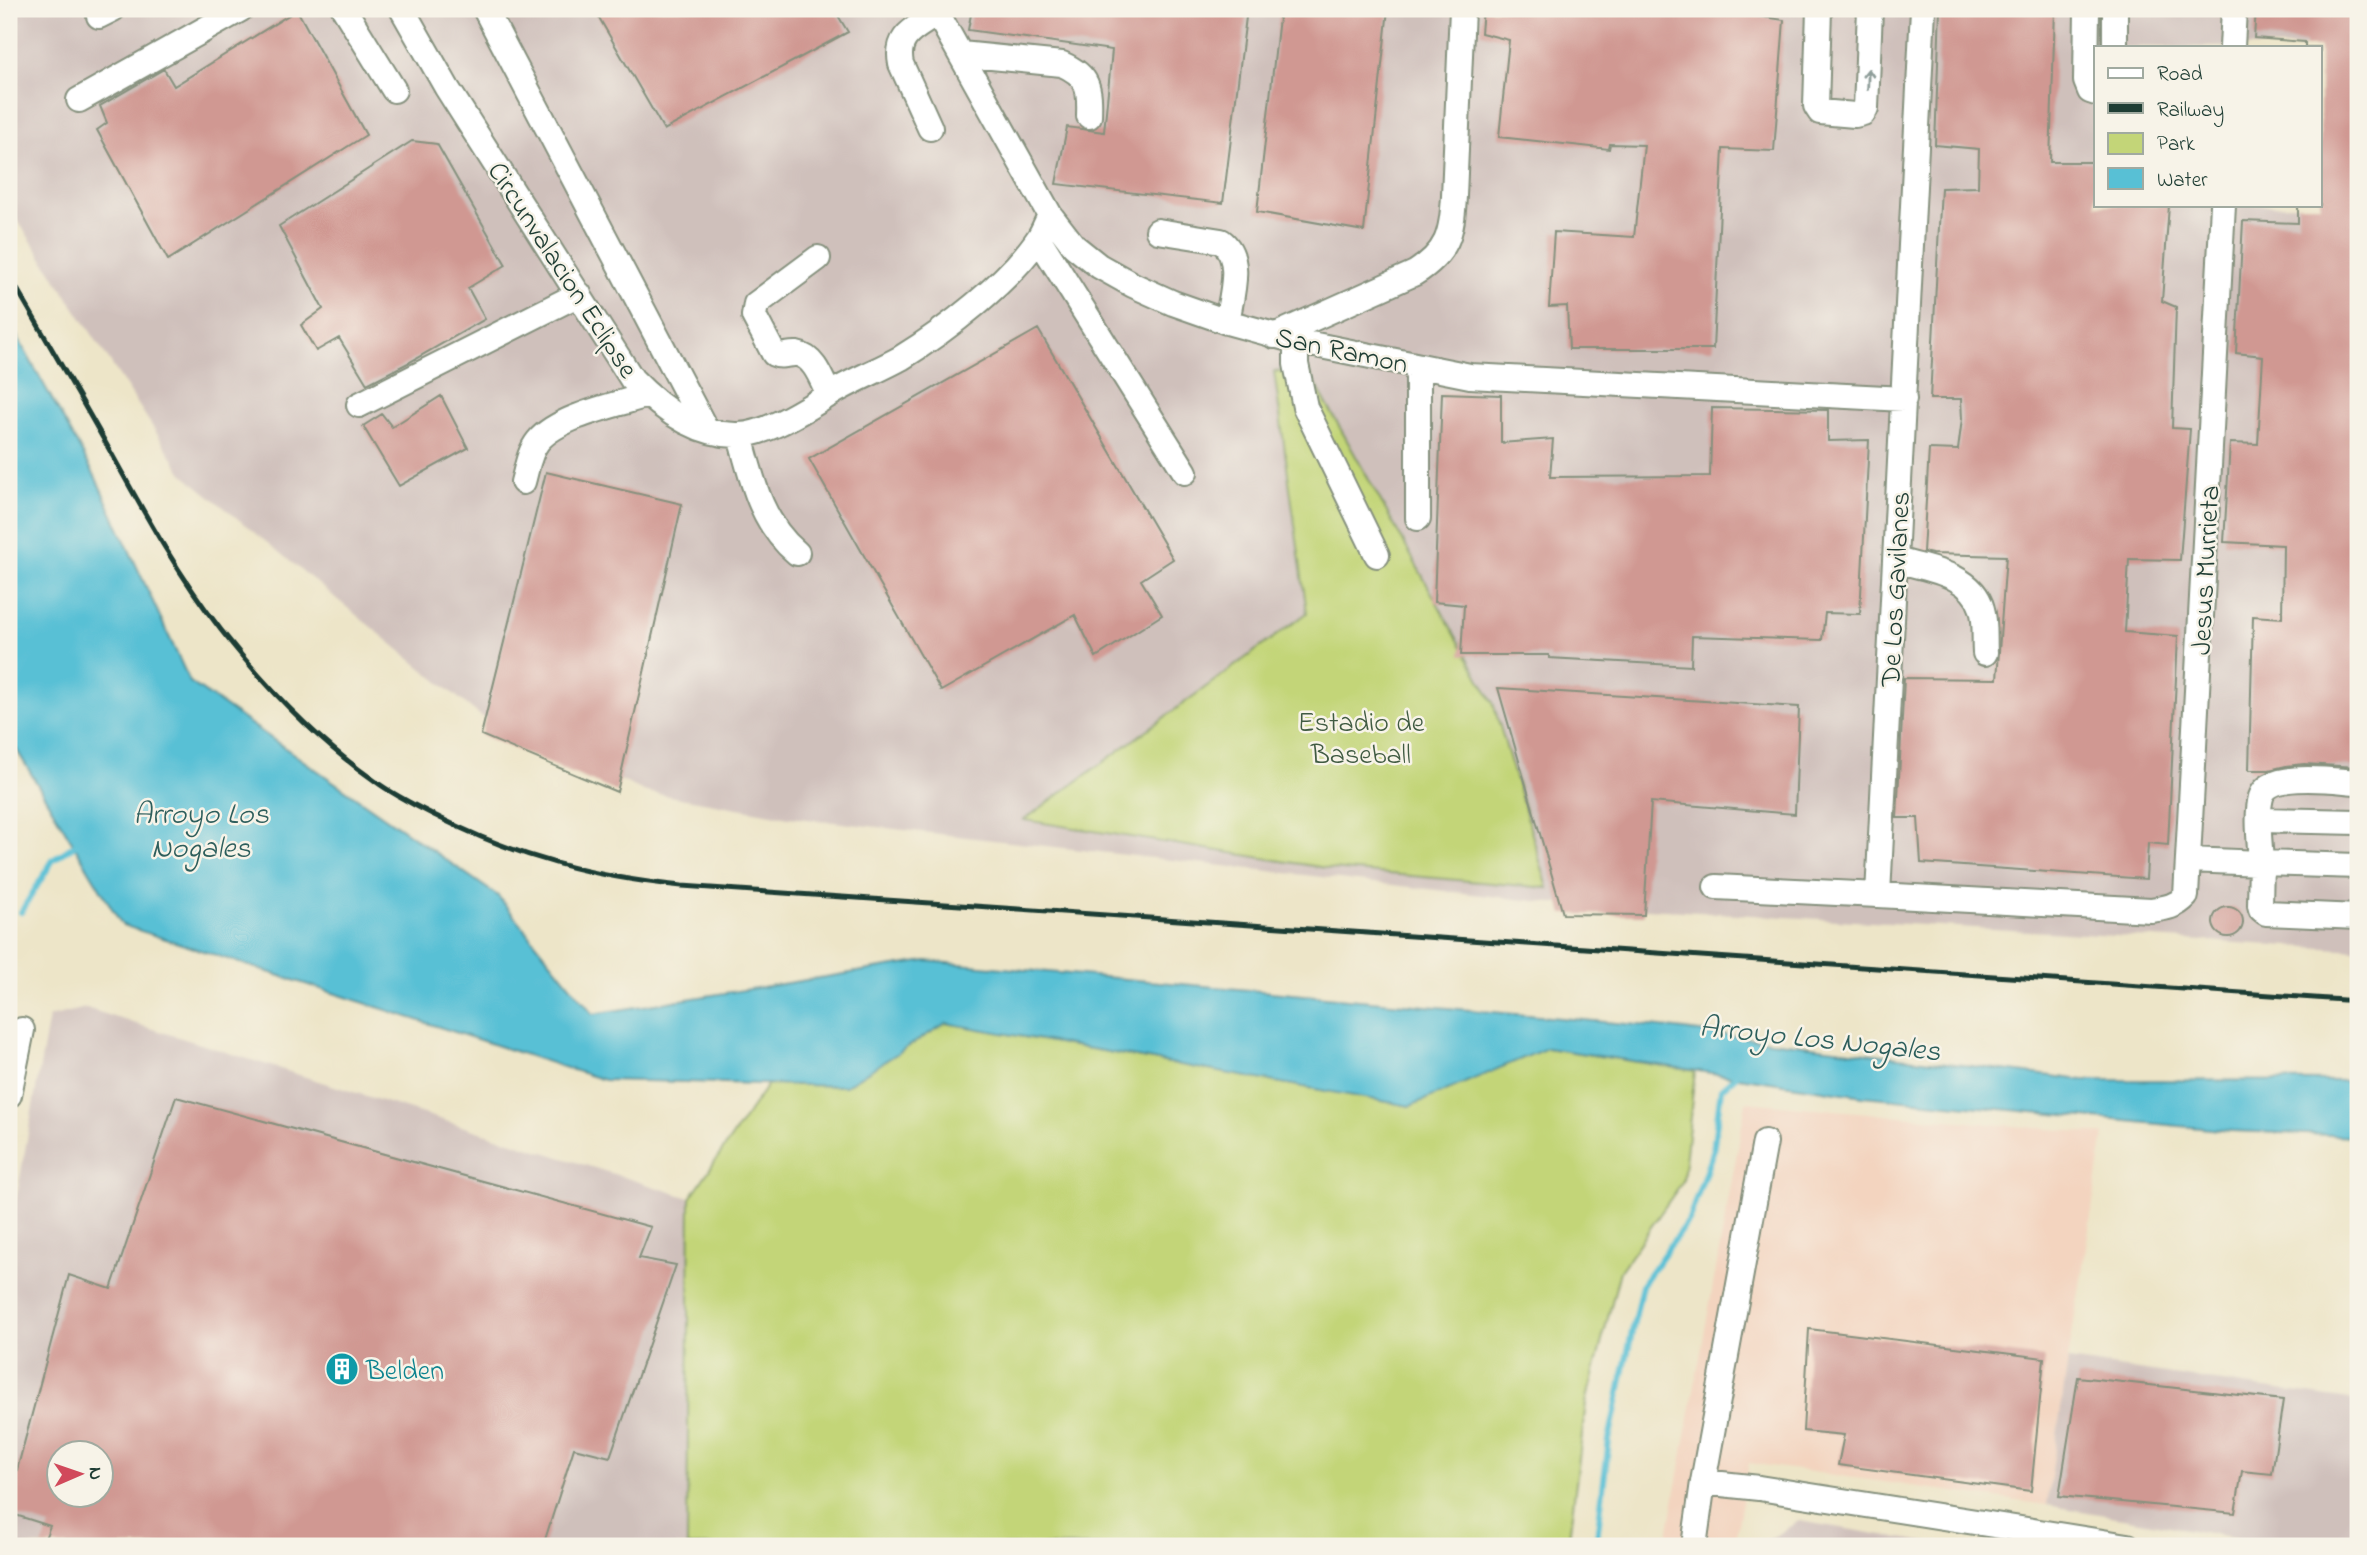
<svg xmlns="http://www.w3.org/2000/svg" width="2367" height="1555" viewBox="0 0 2367 1555" font-family="'Indie Flower',sans-serif">
<style>
.built{fill:#f3d4bf}
.industrial{fill:#cfc0bb;fill-rule:evenodd}
.green{fill:#c3d578;stroke:#718956;stroke-width:2}
.water{fill:#58c0d5;stroke:#3c7e84;stroke-width:2}
.lines{fill:none;stroke-linecap:round;stroke-linejoin:round}
.stream{stroke:#58c0d5;stroke-width:6}
.building{fill:#d09892;fill-rule:evenodd}
.minor-casing{stroke:#86917e;stroke-width:28}
.minor{stroke:#fff;stroke-width:24}
.rail{stroke:#1f3d34;stroke-width:5}
.oneway{stroke:#8f9e9a}
.labels{text-anchor:middle;stroke-width:5;stroke-linejoin:round;paint-order:stroke}
.street-label{font-size:28px;fill:#1f3d34;stroke:#f7f3e8}
.park-label{font-size:28px;fill:#405b42;stroke:#f7f3e8}
.culture-label{font-size:28px;fill:#0d838f;stroke:#f7f3e8;text-anchor:start}
.water-label{font-size:30px;font-style:italic;fill:#2d5e5c;stroke:#f7f3e8}
</style>
<rect width="100%" height="100%" fill="#f7f3e8"/>
<filter id="ink" filterUnits="userSpaceOnUse"><feTurbulence type="fractalNoise" baseFrequency=".0143" numOctaves="2"/><feDisplacementMap in="SourceGraphic" scale="14" xChannelSelector="R" yChannelSelector="G"/><feConvolveMatrix kernelMatrix="1 2 1 2 8 2 1 2 1" color-interpolation-filters="sRGB"/></filter>
<filter id="wash" filterUnits="userSpaceOnUse"><feTurbulence type="fractalNoise" baseFrequency=".00686" numOctaves="4" result="noise"/><feDisplacementMap in="SourceGraphic" scale="28" xChannelSelector="R" yChannelSelector="G"/><feGaussianBlur stdDeviation="1.57" result="paint"/><feColorMatrix in="noise" values="0 0 0 0 0 0 0 0 0 0 0 0 0 0 0 0 0 1.4 0 .05"/><feComposite in="paint" operator="in"/></filter>
<g filter="url(#wash)">
<rect width="100%" height="100%" fill="#ede5c8"/>
<path class="built" d="M1746 1102 2104 1134 2068 1360 2047 1505 1749 1463 1734 1546H1666Z"/>
<path class="industrial" d="M9 9H2358V950L1561 904 789 817 646 792 482 717 184 475 9 207ZM2096 47H2320V205H2096Z
M86 1008 690 1198 687 1546H9V1239L49 1017ZM60 1454H102V1496H60Z
M2068 1360 2357 1401 2358 1399V1546H2284L2047 1505Z
M1799 1521 1948 1546H1758Z"/>
<path class="green" d="M1274 371 1309 372 1493 703 1548 888 1332 869 1024 820 1307 613Z
M946 1023 1410 1106 1546 1048 1695 1071 1683 1181 1620 1271 1586 1403 1568 1546H687L690 1198 768 1084 845 1086Z"/>
<path class="water" d="M9 322 95 476 190 682 498 896 593 1014 926 961 1660 1027 2083 1080 2358 1081V1136L2232 1131 1863 1096 1547 1048 1410 1106 946 1023 845 1086 604 1080 122 925 9 737Z"/>
<g class="lines">
<path class="stream" d="M21 912 53 860 79 842
M1596 1546 1609 1440 1642 1285 1689 1219 1713 1151 1721 1089 1739 1073"/>
</g>
<g id="blocks">
<path class="building" d="M594 9H834L848 32 664 130Z
M972 9H1247L1223 203 1056 184 1067 127 1104 132 1112 50 968 30Z
M1280 9H1388L1364 231 1257 212Z
M1483 9H1757V16L1784 20 1774 151 1723 149 1713 349H1569L1567 306 1549 307 1554 232 1634 237 1644 145 1610 144 1609 149 1499 137 1509 40 1481 33Z
M1940 9H2055L2050 162H2096V205H2169L2162 301 2176 307 2172 428 2190 429 2180 560 2129 559 2125 632 2178 636 2168 845 2148 843 2146 879 1921 863 1918 818H1897L1904 678 1997 679 2006 556 1932 554 1923 552 1929 449 1958 450 1962 419 1961 399H1930L1941 188 1978 187 1979 149 1935 145Z
M2256 9H2358V767L2304 764 2286 766 2269 770H2249L2253 616 2282 618 2283 545 2224 542 2230 443 2258 444 2263 356 2236 353 2243 221 2298 223V205H2320V47H2305V42L2254 38Z
M297 10 366 135 168 260 97 130 107 123 100 106 164 69 174 86Z
M412 141 437 144 506 265 468 288 485 319 408 363 367 384 339 338 316 351 301 325 323 309 279 226Z
M1038 329 1173 559 1141 580 1162 615 1096 657 1075 615 941 691 809 459Z
M1442 393 1501 395V443L1553 439 1550 477 1710 476 1712 408 1828 410V441L1869 440 1860 614 1825 613 1822 640 1692 636 1691 666 1549 658V655H1461L1464 605 1434 602Z
M441 396 468 448 399 486 363 426 382 414 392 427Z
M546 472 682 504 617 792 481 735Z
M1498 688 1799 707 1795 814 1651 802 1644 915 1563 914Z
M2213 922a15 15 0 1 1 30 0a15 15 0 1 1-30 0Z
M176 1097 651 1227 639 1258 676 1265 610 1457 574 1448 543 1546H42L50 1526 9 1513V1500L69 1275 111 1289ZM60 1453H102V1495H60Z
M1809 1329 2044 1358 2031 1491 1838 1465 1844 1435 1803 1431Z
M2078 1377 2283 1400 2272 1474 2242 1471 2235 1513 2059 1496Z"/>
</g>
</g>
<g filter="url(#ink)">
<use href="#blocks" fill-opacity="0" stroke="#86917e" stroke-width="2"/>
<g class="lines">
<defs>
<path id="minor" d="M344 9 394 90
M402 9 447 88 632 379C659 407 696 436 738 435 769 435 812 404 839 389 859 378 881 369 901 358 945 331 1009 282 1038 239 1043 232 1046 223 1050 215
M485 9 705 428
M935 9 1050 215 1074 246 1099 266 1133 285 1173 303 1227 322 1296 341 1470 376 1904 399
M1819 9 1816 106 1820 112 1855 115 1863 113 1866 108 1870 9
M1923 9 1878 895 2151 910C2165 908 2176 907 2186 896L2223 205
M2087 9 2086 81 2090 91 2096 93
M99 16 113 9
M2115 47V9
M2232 47 2234 9
M961 54 1062 64C1089 76 1090 88 1089 116
M79 100 241 9
M930 128 901 64C895 34 916 29 938 13
M1158 231 1221 241C1244 258 1231 297 1227 322
M1039 239 1185 472
M818 258 756 304 754 316 774 354C782 358 788 353 797 354 815 357 822 381 829 395
M1274 336 1415 273C1448 252 1452 234 1454 196L1462 9
M1296 341V364L1305 407 1377 555
M359 405 579 294
M740 436C752 480 761 523 797 553
M523 482C527 468 529 452 538 441 559 416 616 405 648 395
M1418 518V366
M1896 560C1926 569 1972 573 1982 609 1986 622 1984 640 1985 653
M2358 782C2336 781 2269 770 2261 797 2256 817 2260 842 2261 863L2358 866
M2260 820 2358 822
M2189 860 2261 863 2260 905 2261 909 2266 913 2358 917
M1716 887 1878 895
M9 1095 22 1030
M1703 1482 1759 1488 2128 1546
M1694 1546 1703 1482 1765 1142"/>
</defs>
<use href="#minor" class="minor-casing"/>
<use href="#minor" class="minor"/>
<path class="rail" d="M9 275C41 330 73 385 104 440 140 505 175 571 221 630 265 686 316 740 375 781 395 796 418 807 440 818 520 858 593 877 682 886L2358 1001"/>
</g>
<defs><path id="oneway-shaft" d="M-6 0H5M1.5-3L5.5 0L1.5 3" fill="none" stroke-width="1.6" stroke-linecap="round" stroke-linejoin="round" transform="scale(1.75)"/></defs>
<use class="oneway" href="#oneway-shaft" transform="translate(1868 79) rotate(-88)"/>
</g>
<defs>
<symbol id="building-disc" viewBox="-11 -11 22 22"><circle r="9.5" fill="#0f9aa8" stroke="#f7f3e8"/><path d="M-4-6H4V6H1V3H-1V6H-4ZM-2.5-4.3h1.7v1.8h-1.7ZM.8-4.3h1.7v1.8H.8ZM-2.5-1h1.7V.8h-1.7ZM.8-1h1.7V.8H.8Z" fill="#fff"/></symbol>
</defs>
<g fill-rule="evenodd">
<use href="#building-disc" x="323" y="1350" width="38" height="38"/>
</g>
<g class="labels">
<g class="street-label">
<text transform="translate(564 269) rotate(57)" y="10">Circunvalacion Eclipse</text>
<text transform="translate(1342 349) rotate(12)" y="10">San Ramon</text>
<text transform="translate(2204 570) rotate(-87)" y="10">Jesus Murrieta</text>
<text transform="translate(1894 589) rotate(-87)" y="10">De Los Gavilanes</text>
</g>
<g class="park-label">
<text x="1361" y="731">Estadio de<tspan x="1361" dy="32">Baseball</tspan></text>
</g>
<g class="culture-label">
<text x="366" y="1379">Belden</text>
</g>
<g class="water-label">
<text x="201" y="823">Arroyo Los<tspan x="201" dy="34">Nogales</tspan></text>
<text transform="translate(1820 1038) rotate(6)" y="10">Arroyo Los Nogales</text>
</g>
</g>
<rect width="2367" height="1555" fill="none" stroke="#f7f3e8" stroke-width="35"/>
<rect x="2094" y="46" width="228" height="161" fill="#f7f3e8" stroke="#a1aaa0" stroke-width="2"/>
<rect x="2108" y="68" width="35" height="10" fill="#ffffff" stroke="#a1aaa0" stroke-width="2"/>
<text x="2157" y="80" font-size="21" fill="#1f3d34">Road</text>
<rect x="2108" y="103" width="35" height="10" fill="#1f3d34" stroke="#a1aaa0" stroke-width="2"/>
<text x="2157" y="116" font-size="21" fill="#1f3d34">Railway</text>
<rect x="2108" y="133" width="35" height="21" fill="#c3d578" stroke="#a1aaa0" stroke-width="2"/>
<text x="2157" y="150" font-size="21" fill="#1f3d34">Park</text>
<rect x="2108" y="168" width="35" height="21" fill="#58c0d5" stroke="#a1aaa0" stroke-width="2"/>
<text x="2157" y="186" font-size="21" fill="#1f3d34">Water</text>
<g transform="translate(80 1474) rotate(88)"><circle r="33" fill="#f7f3e8" stroke="#a1aaa0" stroke-width="2"/>
<path d="M0-5L12 26L0 18L-12 26Z" fill="#d1495b"/>
<text y="-10" font-size="19" font-weight="bold" text-anchor="middle" fill="#1f3d34">N</text>
</g>
</svg>
